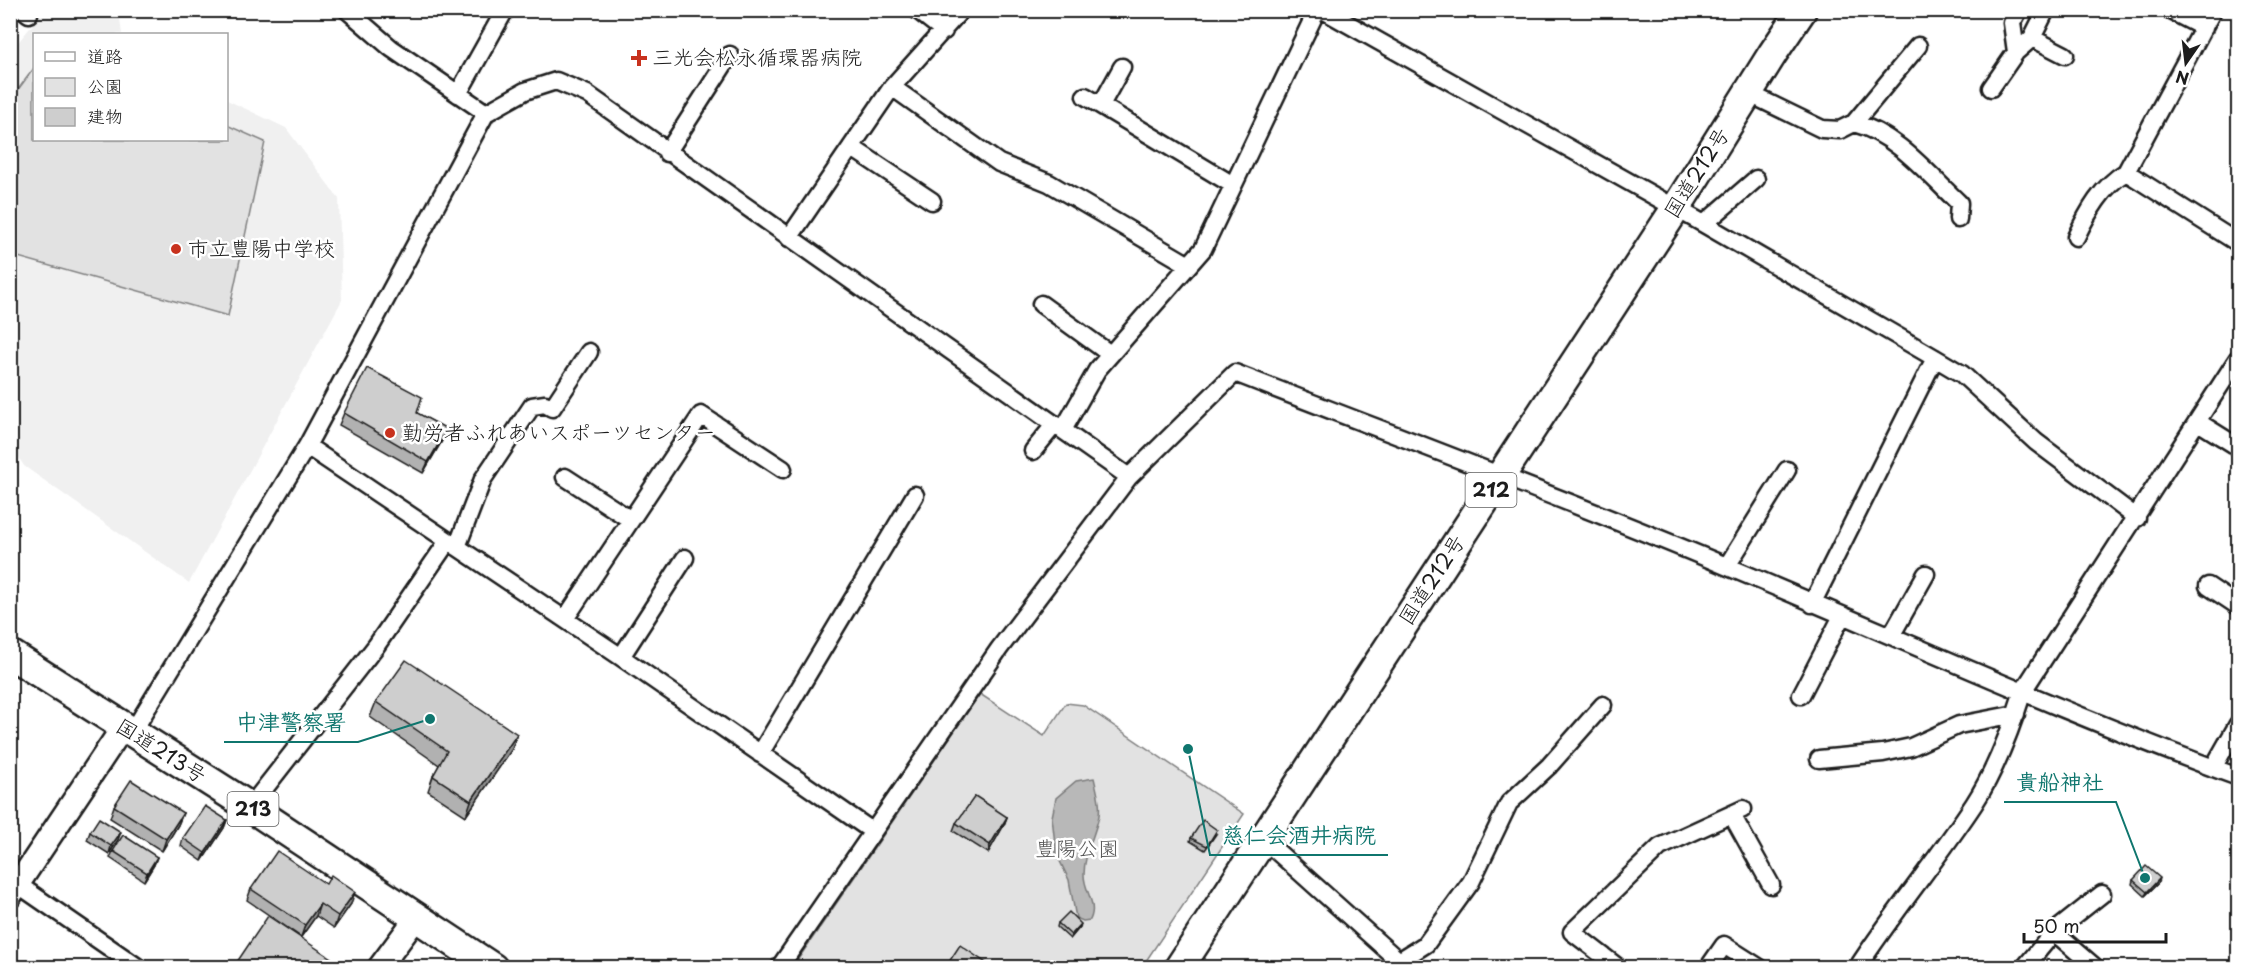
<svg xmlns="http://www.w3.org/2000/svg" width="2249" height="978" viewBox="0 0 2249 978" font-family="'Playpen Sans','Klee One',sans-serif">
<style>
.built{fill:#f0f0f0}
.green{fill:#e2e2e2;stroke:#7f7f7f;stroke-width:1.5}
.water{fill:#b8b8b8;stroke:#7a7a7a;stroke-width:1.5}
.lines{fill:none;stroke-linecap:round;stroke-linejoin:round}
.street-casing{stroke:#1c1c1c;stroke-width:21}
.secondary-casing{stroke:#1c1c1c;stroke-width:27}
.highway-casing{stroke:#1c1c1c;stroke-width:33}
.street{stroke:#fff;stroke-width:16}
.secondary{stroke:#fff;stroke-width:22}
.highway{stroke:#fff;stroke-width:28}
.wall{fill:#b1b1b1;stroke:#1c1c1c;stroke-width:1.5}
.shaded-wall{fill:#909090;stroke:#1c1c1c;stroke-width:1.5}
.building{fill:#cecece;stroke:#1c1c1c;stroke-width:1.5}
.poi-dot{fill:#c8321e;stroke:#fff;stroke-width:2}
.labels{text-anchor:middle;stroke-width:5;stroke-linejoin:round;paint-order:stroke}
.shield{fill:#fff;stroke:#606060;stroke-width:1.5}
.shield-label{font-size:20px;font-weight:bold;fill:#1c1c1c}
.poi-label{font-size:21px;fill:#1c1c1c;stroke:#fff;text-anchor:start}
.street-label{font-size:21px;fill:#1c1c1c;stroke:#fff}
.park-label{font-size:21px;fill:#575757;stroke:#fff}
.leader{fill:none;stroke:#0f766e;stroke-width:2}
.callout-dot{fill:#0f766e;stroke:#fff;stroke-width:2}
.callout-label{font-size:22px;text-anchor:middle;font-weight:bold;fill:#0f766e;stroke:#fff;stroke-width:5;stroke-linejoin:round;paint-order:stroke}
</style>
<rect width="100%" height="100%" fill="#fff"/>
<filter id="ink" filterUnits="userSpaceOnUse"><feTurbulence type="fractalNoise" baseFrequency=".0167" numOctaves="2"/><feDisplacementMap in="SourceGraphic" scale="12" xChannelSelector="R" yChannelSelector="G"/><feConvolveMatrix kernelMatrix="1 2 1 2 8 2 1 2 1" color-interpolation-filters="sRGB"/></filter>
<g filter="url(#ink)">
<path class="built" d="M44 11H119L122 34H34V140H226L227 100 286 128 339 199 342 300 189 583 24 466 11 445 10 52Z"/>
<path class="green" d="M34 68V140H226L227 125 265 142 228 316 11 255V99Z
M980 694 1044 736 1066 703 1083 705 1244 814 1142 967 792 968Z"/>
<path class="water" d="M1094 778C1097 791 1102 807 1098 820 1093 839 1084 855 1084 875 1084 891 1098 904 1090 920L1083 921 1076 918 1069 880 1056 853 1052 817 1056 798 1076 781Z"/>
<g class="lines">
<defs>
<path id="street" d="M24 10 29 14
M347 10 391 48 486 113
M917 10 944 31
M1323 10 1704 224 1935 358 1962 374 2036 442 2137 518
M2169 10 2204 28
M2032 38 2065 55
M2016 52 2012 23 2019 10
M892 87 999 163 1049 183 1189 265
M1991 88 2016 52 2032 38 2046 10
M1748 93 1822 129 1840 130 1854 123C1896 134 1928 174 1959 203L1958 219
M458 94 505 10
M1085 96 1233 185
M1101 105 1122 67
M1854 123 1918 46
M851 147 932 201
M667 153 730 55
M2126 172 2238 243
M1704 224 1756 179
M2076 237C2088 212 2102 186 2126 172L2213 10
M789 238 892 87 961 10
M1041 304 1110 354
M2198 422 2238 447
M1063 430 1097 370 1203 249 1317 10
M307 446 621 657 872 831
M1033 451 1055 424
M565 477 631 520
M457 547 483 479 532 406 545 404 552 408 589 352
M1727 566 1787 470
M2208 586 2238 606
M1812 604 1935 358
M565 619 701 415 783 469
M1891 636 1926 574
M621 657 685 558
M1801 695 1842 616
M132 733 307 446 486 113 525 91 556 81 587 94 1129 477
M760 754 915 495
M1819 759 1883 753 1911 747 1959 725 2016 714
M2213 768 2238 724
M250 807 376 646 448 541
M1732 815 1771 885
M1263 839 1399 961 1394 968
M10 879 139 968
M2054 932 2096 968
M1399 961 1426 944 1471 882 1509 803 1549 766 1603 705
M779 968 999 649 1129 477 1235 373C1399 437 1564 498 1726 566 1897 637 2065 714 2238 777
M1619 968 1572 932 1660 847 1743 809
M1708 968 1724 945 1760 968
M1857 968C1894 911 1937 860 1974 804 1996 770 2011 729 2023 691L2238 358
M2024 968 2054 932 2102 894"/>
<path id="secondary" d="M10 896 123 727
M379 968 417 917"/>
<path id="highway" d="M10 654 250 807 493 968
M1179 968 1676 208 1773 53 1802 10"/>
</defs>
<use href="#street" class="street-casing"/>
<use href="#secondary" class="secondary-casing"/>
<use href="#highway" class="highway-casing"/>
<use href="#street" class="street"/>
<use href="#secondary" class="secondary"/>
<use href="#highway" class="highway"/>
</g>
<path class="wall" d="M344 413H417L447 429 442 441 423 473 339 425Z
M376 702 512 749 466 816 428 791 433 776 439 765 370 717Z
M114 806 183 813 178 825 162 851 110 818Z
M1007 817 1004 825 988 853 953 831 956 823Z
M227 820 224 828 202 861 181 846 183 838Z
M90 832 118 840 109 854 87 840Z
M1216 834 1205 850 1190 841 1191 838Z
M113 851 157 857 154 865 144 881 110 858Z
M2133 880 2159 882 2145 896 2132 884Z
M326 884 351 904 334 928 316 916 301 937 247 900 251 889Z
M1058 923 1080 927 1070 939 1057 927Z"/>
<path class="shaded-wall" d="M447 429 442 441 423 473 428 462Z
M517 734 512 749 466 816 471 801Z
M183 813 178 825 162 851 166 839Z
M1007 817 1004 825 988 853 990 845Z
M227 820 224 828 202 861 205 853Z
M121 832 118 840 109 854 111 846Z
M157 857 154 865 144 881 147 873Z
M2160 878 2159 882 2145 896 2147 892Z
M355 892 351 904 334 928 338 916Z
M320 904 316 916 301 937 305 925Z
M1081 924 1080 927 1070 939 1071 935Z"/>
<path class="building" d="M367 368 422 397 417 413 447 429 428 462 344 413Z
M406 660 517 734 471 801 433 776 447 751 376 702Z
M131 780 183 813 166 839 114 806Z
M975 796 1007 817 990 845 956 823Z
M205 806 227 820 205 853 183 838Z
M99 818 121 832 111 846 90 832Z
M1203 820 1217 830 1207 846 1191 838Z
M123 835 157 857 147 873 113 851Z
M277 851 326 884 331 875 355 892 338 916 320 904 305 925 251 889Z
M2146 866 2160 878 2147 892 2133 880Z
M1069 912 1081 924 1071 935 1058 923Z
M268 916 340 964 338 968H238L235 965Z
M960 945 986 963 984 968H945Z"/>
</g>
<g class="poi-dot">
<path d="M636 49h6v6h6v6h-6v6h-6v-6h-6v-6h6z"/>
<circle cx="176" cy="249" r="6"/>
<circle cx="390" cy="433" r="6"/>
</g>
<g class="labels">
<g class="shield">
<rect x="1465.5" y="473" width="51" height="34" rx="4.5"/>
<rect x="227.5" y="792" width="51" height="34" rx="4.5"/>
</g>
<g class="shield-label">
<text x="1491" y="497">212</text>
<text x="253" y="816">213</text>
</g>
<g class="poi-label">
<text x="652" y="65">三光会松永循環器病院</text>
<text x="188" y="256">市立豊陽中学校</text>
<text x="402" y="440">勤労者ふれあいスポーツセンター</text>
</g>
<g class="street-label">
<text transform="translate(1697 173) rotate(-58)" y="7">国道212号</text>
<text transform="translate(1432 580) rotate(-57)" y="7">国道212号</text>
<text transform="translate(161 751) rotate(32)" y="7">国道213号</text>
</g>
<g class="park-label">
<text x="1077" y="856">豊陽公園</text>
</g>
</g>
<path class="leader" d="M430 719L358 742H224M2145 878L2116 802H2004M1188 749L1210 855H1388"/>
<g class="callout-dot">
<circle cx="430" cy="719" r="6"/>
<circle cx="2145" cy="878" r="6"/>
<circle cx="1188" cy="749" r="6"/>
</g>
<g class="callout-label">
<text x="291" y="730">中津警察署</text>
<text x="2060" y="790">貴船神社</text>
<text x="1299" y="843">慈仁会酒井病院</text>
</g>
<rect width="2249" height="978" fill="none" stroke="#fff" stroke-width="36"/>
<rect x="18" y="18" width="2213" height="942" fill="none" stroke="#1c1c1c" stroke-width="2" filter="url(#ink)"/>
<rect x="33" y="33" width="195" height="108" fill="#ffffff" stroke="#a4a4a4" stroke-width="1.5"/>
<rect x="45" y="52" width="30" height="9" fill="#ffffff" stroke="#a4a4a4" stroke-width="1.5"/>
<text x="87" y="63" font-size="18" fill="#1c1c1c">道路</text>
<rect x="45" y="78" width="30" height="18" fill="#e2e2e2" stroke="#a4a4a4" stroke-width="1.5"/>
<text x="87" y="93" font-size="18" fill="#1c1c1c">公園</text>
<rect x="45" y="108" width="30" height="18" fill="#cecece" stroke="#a4a4a4" stroke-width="1.5"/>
<text x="87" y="123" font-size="18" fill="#1c1c1c">建物</text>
<g transform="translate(2186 63) rotate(194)" stroke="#ffffff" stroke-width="4.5" paint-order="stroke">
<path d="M0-4.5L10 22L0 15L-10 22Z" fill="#1c1c1c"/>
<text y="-9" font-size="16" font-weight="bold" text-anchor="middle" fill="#1c1c1c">N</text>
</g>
<path d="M2024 933v9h142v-9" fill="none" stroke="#1c1c1c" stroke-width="3"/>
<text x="2033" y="933" font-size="18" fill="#1c1c1c" stroke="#ffffff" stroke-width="4.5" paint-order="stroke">50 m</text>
</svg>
